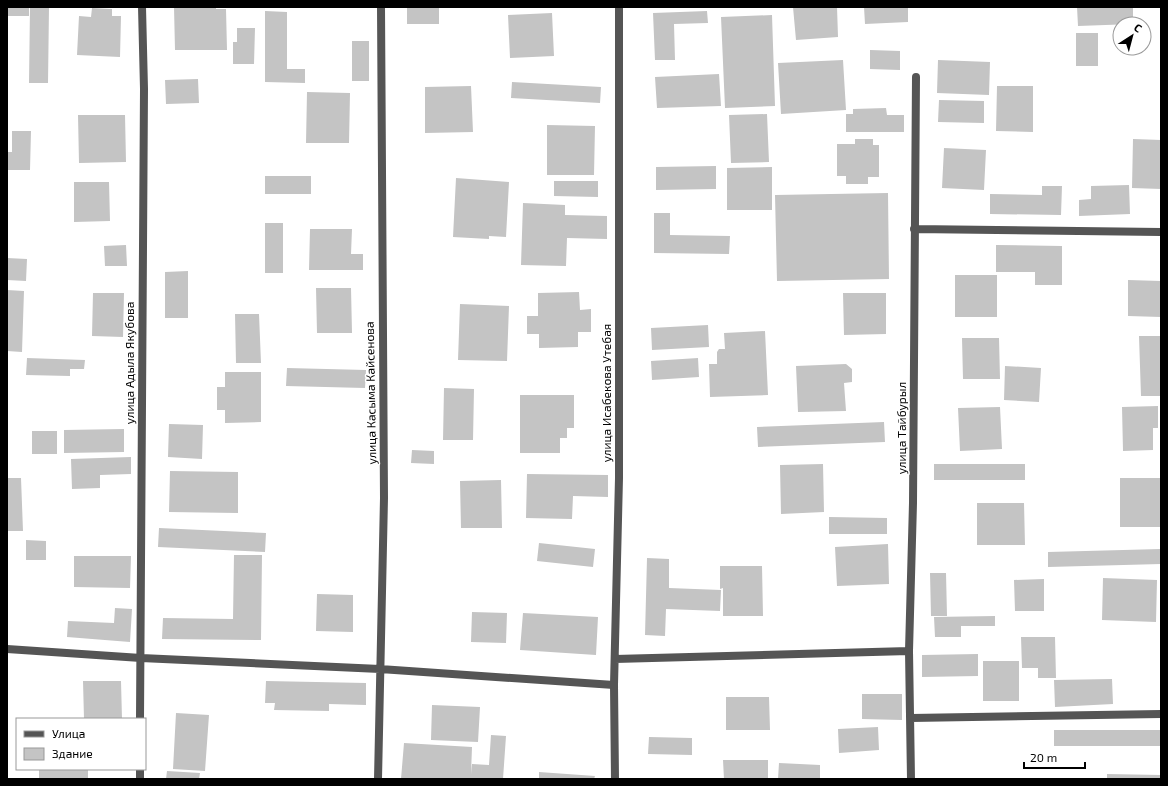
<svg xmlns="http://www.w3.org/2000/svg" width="1168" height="786" viewBox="0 0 1168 786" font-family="'Exo 2',sans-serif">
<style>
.building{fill:#c4c4c4}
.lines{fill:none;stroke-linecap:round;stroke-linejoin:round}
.street{stroke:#555;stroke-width:8}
.labels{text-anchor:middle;stroke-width:3;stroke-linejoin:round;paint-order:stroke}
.street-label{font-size:12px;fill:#000;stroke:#fff}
</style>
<rect width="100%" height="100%" fill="#fff"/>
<path class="building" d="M7 7H29V16H7Z
M30 7H49L48 83H29Z
M174 7H216V9H226L227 50H175Z
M407 7H439V24H407Z
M793 7H837L838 37 796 40Z
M864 7H908V22L865 24Z
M1077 7H1133V24L1078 26Z
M92 8 112 9V16H121L120 57 77 55 79 16 91 17Z
M265 11 287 12V69H305V83L265 82Z
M707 11 708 23 674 24 675 60H655L653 13Z
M552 13 554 56 510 58 508 15Z
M772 15 775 106 725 108 721 17Z
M237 28H255L254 64H233V42H237Z
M1076 33H1098V66H1076Z
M352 41H369V81H352Z
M870 50 900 51V70L870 69Z
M843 60 846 110 781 114 778 63Z
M938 60 990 62 989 95 937 93Z
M719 74 721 106 657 108 655 77Z
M198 79 199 103 166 104 165 80Z
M512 82 601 87 600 103 511 98Z
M471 86 473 132 425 133V87Z
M997 86H1033V132L996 131Z
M307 92 350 93 349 143H306Z
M939 100 984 101V123L938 122Z
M886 108 887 115H904V132H846V114H853V109Z
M767 114 769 162 731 163 729 115Z
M78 115H125L126 162 79 163Z
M547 125 595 126 594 175H547Z
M12 131H31L30 170H7V152H12Z
M855 139H873V145H879V177H868V184H846V176H837V144H855Z
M1133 139 1161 140V189L1132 188Z
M944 148 986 150 984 190 942 188Z
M716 166V189L656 190V167Z
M772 167V210H727V168Z
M265 176H311V194H265Z
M456 178 509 182 506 237 489 236V239L453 237Z
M554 181H598V197L554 196Z
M74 182H109L110 221 74 222Z
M1129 185 1130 214 1079 216V200L1091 199V186Z
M1042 186H1062L1061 215 990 214V194L1042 195Z
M888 193 889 279 777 281 775 195Z
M523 203 565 205V215L607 216V239L567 238 566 266 521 265Z
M654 213H670V235L730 236 729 254 654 253Z
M265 223H283V273H265Z
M310 229H352L351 254H363V270H309Z
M126 245 127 266H105L104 246Z
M996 245 1062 246V285H1035V272H996Z
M7 258 27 259 26 281 7 280Z
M188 271V318H165V272Z
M955 275H997V317H955Z
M1128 280 1161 281V317L1128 316Z
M316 288H351L352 333H317Z
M7 290 24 291 22 352 7 351Z
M579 292 580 310 591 309V332H578V347L539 348V334H527V316H538V293Z
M93 293H124L123 337 92 336Z
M843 293H886V334L844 335Z
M460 304 509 306 507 361 458 360Z
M235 314H259L261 363H236Z
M708 325 709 347 652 350 651 328Z
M765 331 768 395 710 397 709 364H717V352L719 349H725L724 333Z
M1139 336H1161V396H1141Z
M962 338H999L1000 379H963Z
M27 358 85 360 84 369H70V376L26 375Z
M698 358 699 377 652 380 651 361Z
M846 364 852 369V382L844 383 846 411 798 412 796 366Z
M1005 366 1041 368 1039 402 1004 400Z
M287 368 366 370 365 388 286 386Z
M225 372H261V422L225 423V410H217V387H225Z
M444 388 474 389 473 440H443Z
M520 395H574V428H567V438H560V453H520Z
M1158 406V428H1153V450L1123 451 1122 407Z
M1000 407 1002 449 960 451 958 408Z
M884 422 885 442 758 447 757 427Z
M169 424 203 425 202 459 168 457Z
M124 429V452L64 453V430Z
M32 431H57V454H32Z
M412 450 434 451V464L411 463Z
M131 457V474L100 475V488L72 489 71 459Z
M823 464 824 512 781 514 780 465Z
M934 464H1025V480H934Z
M170 471 238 472V513L169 512Z
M527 474 608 475V497L573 496 572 519 526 518Z
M7 478H21L23 531H7Z
M1120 478H1161V527H1120Z
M501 480 502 528H461L460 481Z
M977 503H1024L1025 545H977Z
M829 517 887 518V534H829Z
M159 528 266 533 265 552 158 547Z
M26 540 46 541V560H26Z
M539 543 595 549 593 567 537 561Z
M888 544 889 584 837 586 835 547Z
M1161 549V564L1048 567V552Z
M234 555H262L261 640 162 639 163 618 233 619Z
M74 556H131L130 588 74 587Z
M647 558 669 559V588L721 590 720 611 666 609 665 636 645 635Z
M720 566H762L763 616H723V588L720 589Z
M930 573H946L947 616H931Z
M1103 578 1157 580 1156 622 1102 620Z
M1044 579V611H1015L1014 580Z
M317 594 353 595V632L316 631Z
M115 608 132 609 130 642 67 637 68 621 114 623Z
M472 612 507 613 506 643 471 642Z
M523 613 598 617 596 655 520 650Z
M995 616V626H961V637H935L934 617Z
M1021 637H1055L1056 678H1038V668H1022Z
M978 654V676L922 677V655Z
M983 661H1019V701H983Z
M1112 679 1113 704 1055 707 1054 680Z
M83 681H121L122 719H84Z
M266 681 366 683V705L329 704V711L274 710 275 703H265Z
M862 694H902V720L862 719Z
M726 697H769L770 730H726Z
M432 705 480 707 478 742 431 740Z
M176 713 209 715 205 771 173 769Z
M878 727 879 750 839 753 838 729Z
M1054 730H1161V746H1054Z
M491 735 506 736 503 779H401L404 743 472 747 471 774 472 764 489 765Z
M649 737 692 738V755L648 754Z
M723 760H768V779H724Z
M779 763 820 765V779H778Z
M39 769H88V779H39Z
M167 771 200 773 199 779H166Z
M539 772 595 776 594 779H539Z
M1107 774 1161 775V779H1107Z"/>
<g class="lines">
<path class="street" d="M914 229 1161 232
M7 649 141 658 380 669 614 685
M615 659 909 651
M911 718 1161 714
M140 719 144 89 142 7
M140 779V769
M378 779 384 498 381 7
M615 779 614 685 619 478V7
M911 779 909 651 913 503 916 77"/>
</g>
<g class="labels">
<g class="street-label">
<text transform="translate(130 363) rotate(-90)" y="4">улица Адыла Якубова</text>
<text transform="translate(371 393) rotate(-91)" y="4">улица Касыма Кайсенова</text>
<text transform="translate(607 393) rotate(-90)" y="4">улица Исабекова Утебая</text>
<text transform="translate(902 428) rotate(-90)" y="4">улица Тайбурыл</text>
</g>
</g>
<rect width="1168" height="786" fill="none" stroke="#000000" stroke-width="16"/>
<rect x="16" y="718" width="130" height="52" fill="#ffffff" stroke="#999999"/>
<rect x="24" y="731" width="20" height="6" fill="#555555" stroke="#999999"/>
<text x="52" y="738" font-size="12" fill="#000000">Улица</text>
<rect x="24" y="748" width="20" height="12" fill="#c4c4c4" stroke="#999999"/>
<text x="52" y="758" font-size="12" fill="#000000">Здание</text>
<g transform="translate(1132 36) rotate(36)"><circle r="19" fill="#ffffff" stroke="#999999"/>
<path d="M0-3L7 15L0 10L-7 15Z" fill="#000000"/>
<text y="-6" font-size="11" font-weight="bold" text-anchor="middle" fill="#000000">С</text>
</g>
<path d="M1024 762v6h61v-6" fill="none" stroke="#000000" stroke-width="2"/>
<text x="1030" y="762" font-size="12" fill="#000000" stroke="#ffffff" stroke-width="3" paint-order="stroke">20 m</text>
</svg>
